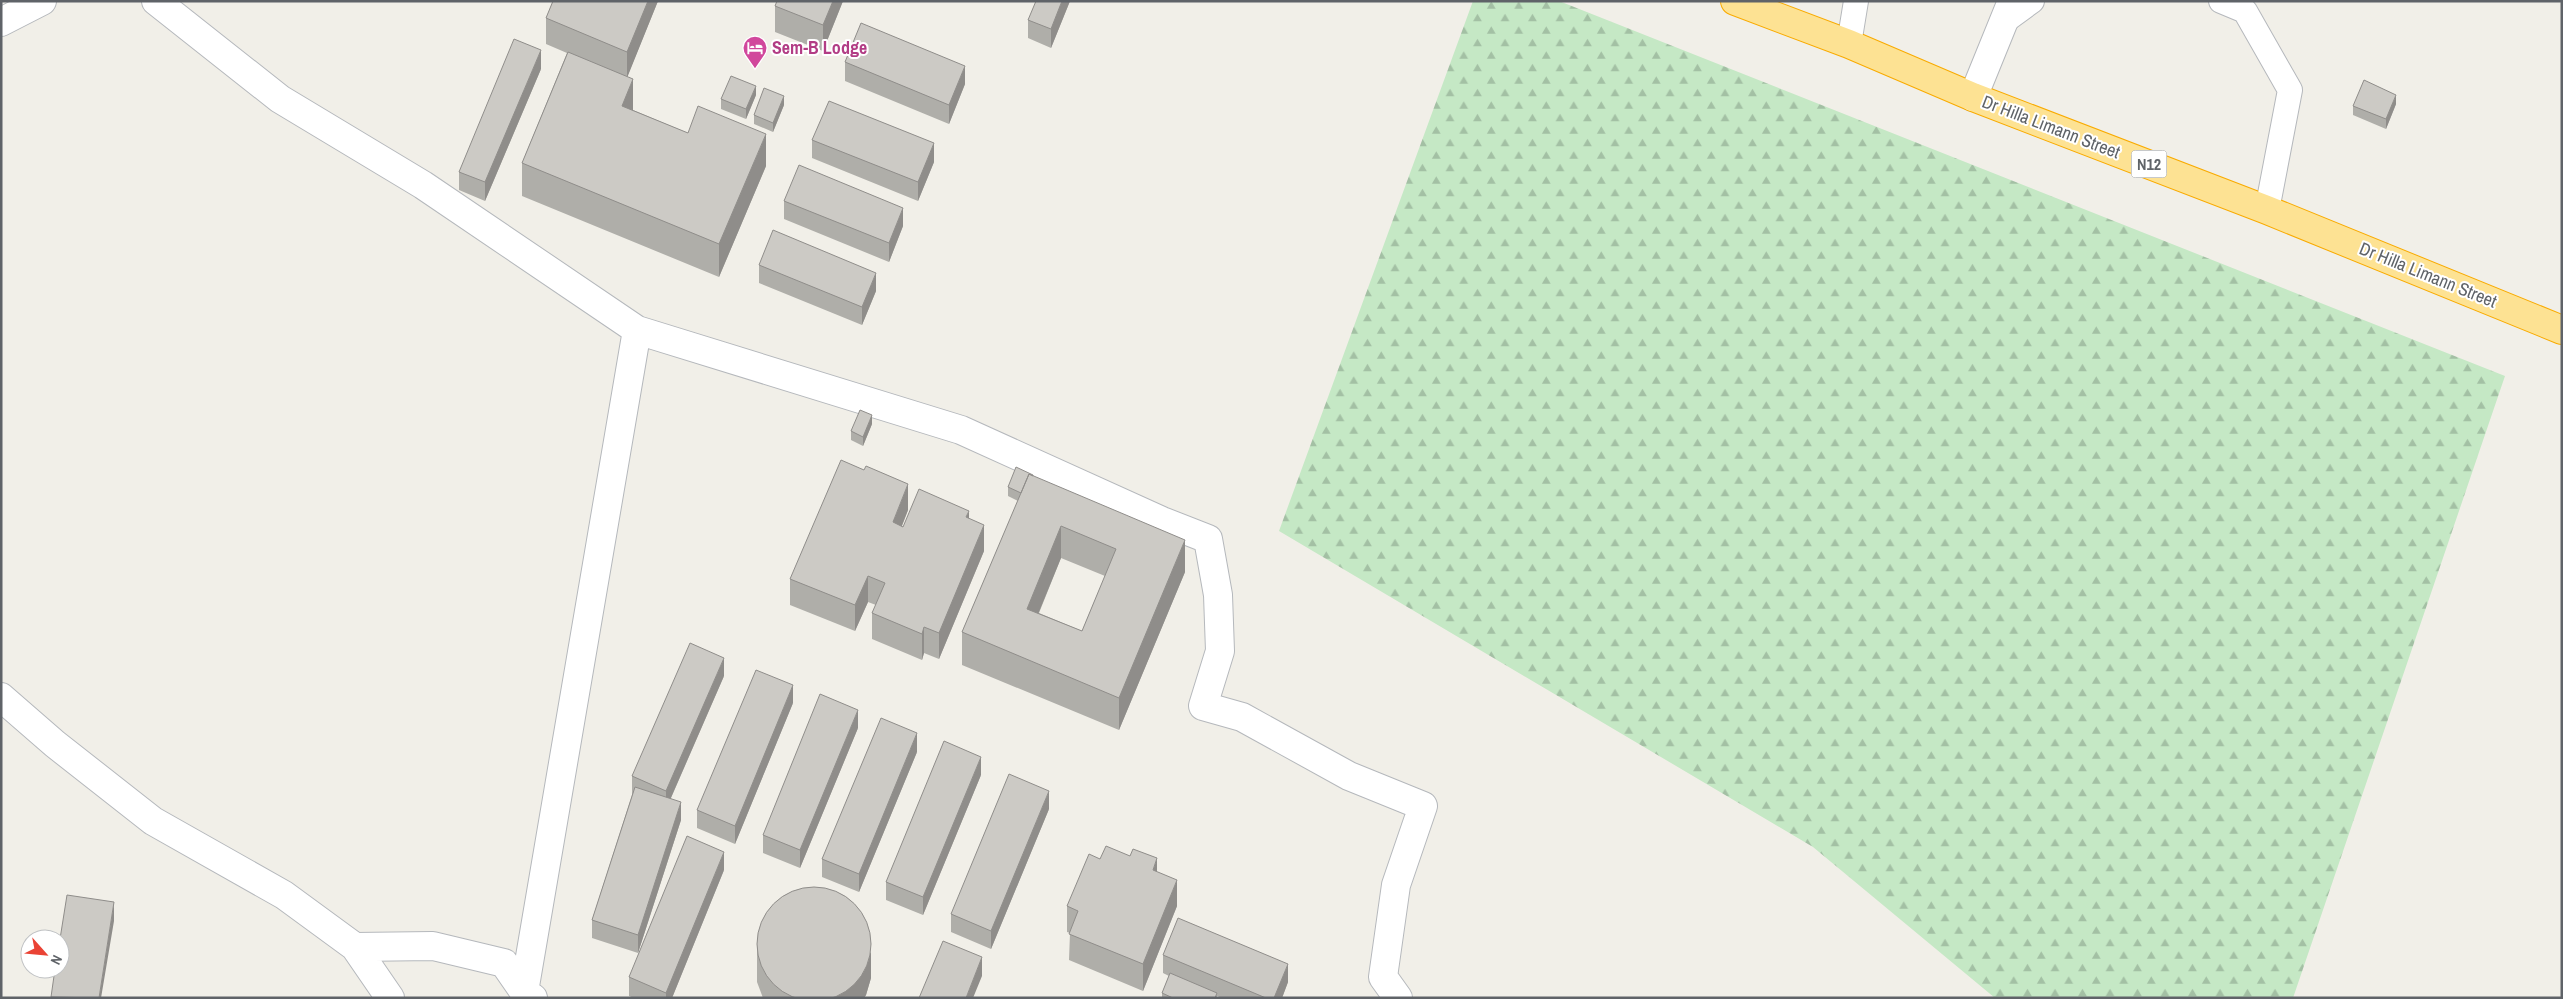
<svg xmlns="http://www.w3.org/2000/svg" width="2563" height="999" viewBox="0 0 2563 999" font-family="'Archivo Narrow',sans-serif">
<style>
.forest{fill:url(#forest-firs)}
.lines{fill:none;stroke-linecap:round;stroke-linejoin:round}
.lane-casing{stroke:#b5b8bc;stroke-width:26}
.street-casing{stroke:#b5b8bc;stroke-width:30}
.highway-casing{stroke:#f9ab00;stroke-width:30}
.lane{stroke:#fff;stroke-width:24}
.street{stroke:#fff;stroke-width:28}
.highway{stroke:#fde293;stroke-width:28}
.wall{fill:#afaea9;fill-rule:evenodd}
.shaded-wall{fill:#8f8d8a}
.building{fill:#cccac5;stroke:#8f8d8a;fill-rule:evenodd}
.labels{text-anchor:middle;stroke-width:4;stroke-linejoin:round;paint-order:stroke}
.shield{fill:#fff;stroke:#8f9295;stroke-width:1}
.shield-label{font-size:16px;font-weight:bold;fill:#5f6368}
.hotel-label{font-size:18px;font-weight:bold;fill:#b23c85;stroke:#fff;text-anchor:start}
.street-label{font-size:18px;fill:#5f6368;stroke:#fff}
</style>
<defs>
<pattern id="forest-firs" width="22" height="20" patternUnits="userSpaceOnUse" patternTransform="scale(1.25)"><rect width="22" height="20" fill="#c5e8c5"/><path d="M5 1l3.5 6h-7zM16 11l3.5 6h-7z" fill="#a3c0a4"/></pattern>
</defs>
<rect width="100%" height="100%" fill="#f1efe8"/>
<path class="forest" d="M1473 1H1559L2505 376 2293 998H1995L1813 847 1279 531Z"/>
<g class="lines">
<defs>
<path id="lane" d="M2221 1 2245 11 2290 90 2267 210
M2006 20 2032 1
M1849 44 1856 1"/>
<path id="street" d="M156 1 280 99 423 185 637 330 961 430 1162 521 1208 539 1218 595 1220 651 1203 706 1242 717 1349 776 1423 806 1396 885 1383 977 1398 998
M1 22 42 1
M1973 97 2012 1
M1 697 55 744 153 821 284 895 355 947 433 946 504 963 524 992 533 998
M355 947 390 998
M524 992 637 330"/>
<path id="highway" d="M1735 1 1849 44 1973 97 2267 210 2562 330"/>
</defs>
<use href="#lane" class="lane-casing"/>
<use href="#street" class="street-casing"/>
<use href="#highway" class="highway-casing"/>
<use href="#lane" class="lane"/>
<use href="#street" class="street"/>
<use href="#highway" class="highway"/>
</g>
<path class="wall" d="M553 1H658L627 77 633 110 766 166 719 277 522 196V163L567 53 546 44V18Z
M843 1 823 51 775 32V6Z
M1070 1 1051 48 1028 38V20Z
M845 62 965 84 949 124 845 81Z
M541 69 485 201 459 190V172Z
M756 95 746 119 721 109V99Z
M2396 104 2386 129 2353 115V106Z
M784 105 773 132 754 124V115Z
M812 140 934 162 918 201 812 158Z
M784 201 903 226 889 262 784 219Z
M759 265 876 291 862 325 759 283Z
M872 424 863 446 851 440V431Z
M1033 476 1185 572 1119 730 962 665V632L1018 501 1008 496V487ZM1061 558 1105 576 1082 631 1039 613Z
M908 510 902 526 903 527 969 519 984 551 939 659 924 653 922 660 872 639V613L876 605 868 602 855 631 790 605V579Z
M724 676 671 798 681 820 638 953 592 938V920L632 795V776Z
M793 703 735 844 697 828V810Z
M858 728 800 868 763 853V835Z
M917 752 859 892 822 877V859Z
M981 775 923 915 886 900V882Z
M1049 809 991 949 951 932V914Z
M1100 859 1157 872 1177 906 1143 991 1069 960 1070 933 1067 932V906Z
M724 870 672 998H634L629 996V977Z
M757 938 871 978 866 995 864 998H763L757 982Z
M1163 955 1288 982 1282 998H1222L1217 996V998H1162V993L1169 976 1163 973Z"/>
<path class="shaded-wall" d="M648 1H658L627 78V52Z
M833 1H843L823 51V25Z
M1062 1H1070L1051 48V29Z
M541 50V69L485 201V182Z
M965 66V84L949 124V105Z
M633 79V112L622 106Z
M756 86V95L746 119V109Z
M2396 95V104L2386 129V119Z
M784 96V105L773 132V123Z
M766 134V166L719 277V244Z
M934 143V162L918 201V182Z
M903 208V226L889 262V243Z
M876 273V291L862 325V307Z
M872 415V424L863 446V437Z
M908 484V510L893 548V522Z
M969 511V537L966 517Z
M984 525V551L939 659V633Z
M1061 526V558L1027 641V609Z
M1185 540V572L1119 730V698Z
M868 576V602L855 631V605Z
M924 627V653L922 660V634Z
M724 658V676L666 809V791Z
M793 685V703L735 844V826Z
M858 710V728L800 868V850Z
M917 733V752L859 892V874Z
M981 757V775L923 915V897Z
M1049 791V809L991 949V931Z
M681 802V820L638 953V935Z
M724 852V870L672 998H666V993Z
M1157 858V885L1153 870Z
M1177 880V906L1143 991V964Z
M114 902V921L101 998H99Z
M871 952V978L866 995 864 998H836Z
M982 957V976L973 998H966Z
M1288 964V982L1282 998H1274Z"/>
<path class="building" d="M553 1H648L627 52 546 18Z
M777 1H833L823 25 775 6Z
M1036 1H1062L1051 29 1028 20Z
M861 23 965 66 949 105 845 62Z
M514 39 541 50 485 182 459 172Z
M568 52 633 79 622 106 688 133 698 106 766 134 719 244 522 163Z
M731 76 756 86 746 109 721 99Z
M2364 80 2396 95 2386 119 2353 106Z
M764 88 784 96 773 123 754 115Z
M829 101 934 143 918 182 812 140Z
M799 165 903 208 889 243 784 201Z
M773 230 876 273 862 307 759 265Z
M860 410 872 415 863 437 851 431Z
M841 460 864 470 866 466 908 484 893 522 903 527 919 489 969 511 966 517 984 525 939 633 924 627 922 634 872 613 885 583 868 576 855 605 790 579Z
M1016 467 1033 475V476L1029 474 1021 493 1008 487Z
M1029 474 1185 540 1119 698 962 632ZM1061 526 1116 549 1082 631 1027 609Z
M690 643 724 658 666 791 632 776Z
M756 670 793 685 735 826 697 810Z
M820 694 858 710 800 850 763 835Z
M881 718 917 733 859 874 822 859Z
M944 741 981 757 923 897 886 882Z
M1009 774 1049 791 991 931 951 914Z
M635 787 681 802 638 935 592 920Z
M687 836 724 852 666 993 629 977Z
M1106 846 1130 856 1133 849 1157 858 1153 870 1177 880 1143 964 1069 934 1078 911 1067 906 1089 854 1100 859Z
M757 944a57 57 0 1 1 114 0a57 57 0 1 1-114 0Z
M67 895 114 902 99 998 51 997 55 969H60V939Z
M1178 918 1288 964 1274 998H1266L1163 955Z
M943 941 982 957 966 998H919Z
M1170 973 1217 993 1215 998H1173L1162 993Z"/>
<defs>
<symbol id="hotel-pin" viewBox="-11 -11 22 30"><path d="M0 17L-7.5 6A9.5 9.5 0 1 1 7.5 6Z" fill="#d1479c" stroke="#fff"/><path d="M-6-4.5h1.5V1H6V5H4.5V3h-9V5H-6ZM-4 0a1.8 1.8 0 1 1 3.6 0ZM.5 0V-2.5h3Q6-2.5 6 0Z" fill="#fff"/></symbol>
</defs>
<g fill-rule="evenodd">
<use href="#hotel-pin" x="741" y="34" width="28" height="38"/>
</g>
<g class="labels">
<rect class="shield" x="2131.5" y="150.5" width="35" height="27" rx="4"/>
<g class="shield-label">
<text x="2149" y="170">N12</text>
</g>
<g class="hotel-label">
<text x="772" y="54">Sem-B Lodge</text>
</g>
<g class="street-label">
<text transform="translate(2051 127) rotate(21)" y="6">Dr Hilla Limann Street</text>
<text transform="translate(2428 275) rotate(22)" y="6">Dr Hilla Limann Street</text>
</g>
</g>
<rect width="2563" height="999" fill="none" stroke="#5f6368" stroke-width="5"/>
<g transform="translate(45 954) rotate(117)"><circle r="24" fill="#ffffff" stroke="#bfc1c3"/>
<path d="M0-4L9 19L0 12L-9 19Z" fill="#ea4335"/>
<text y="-8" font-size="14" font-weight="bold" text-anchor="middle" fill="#5f6368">N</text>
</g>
</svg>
